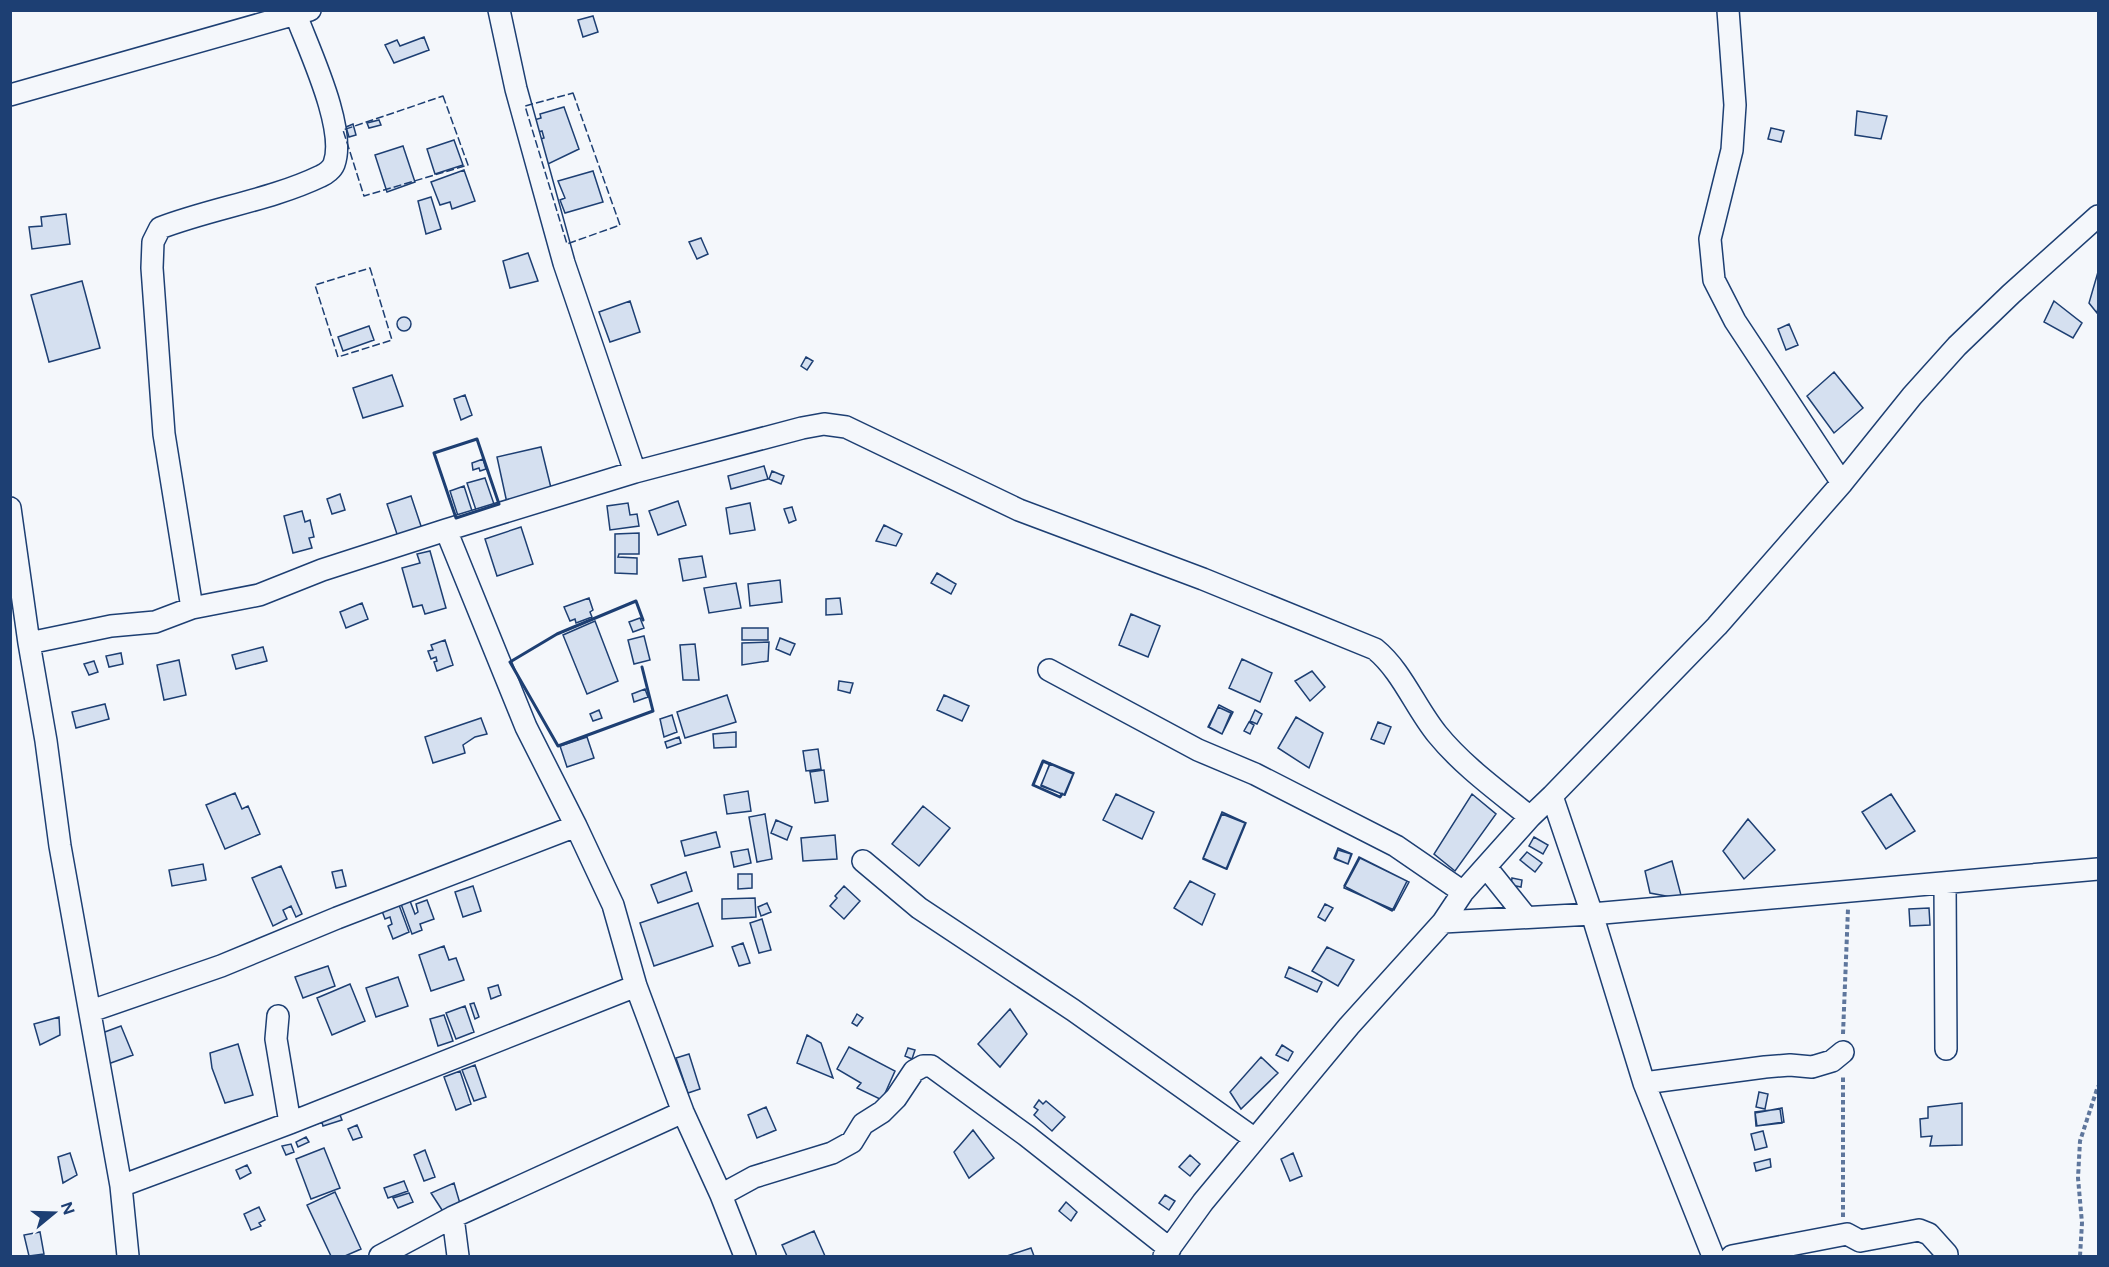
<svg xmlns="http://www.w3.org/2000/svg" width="2109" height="1267" viewBox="0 0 2109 1267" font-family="Figtree,sans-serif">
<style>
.building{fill:#d5e0f0;stroke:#1d3f73;stroke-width:1.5}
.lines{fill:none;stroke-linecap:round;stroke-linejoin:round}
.minor-casing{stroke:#1d3f73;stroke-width:24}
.path{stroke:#5e769c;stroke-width:4;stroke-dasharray:4.5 3;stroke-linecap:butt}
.minor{stroke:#f4f7fb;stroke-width:21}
.fence{stroke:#1d3f73;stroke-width:1.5;stroke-dasharray:8 3;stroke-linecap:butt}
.wall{stroke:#1d3f73;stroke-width:3}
</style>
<rect width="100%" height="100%" fill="#f4f7fb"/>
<path class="building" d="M593 16 598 32 583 37 578 20Z
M424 37 429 50 394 63 385 45 397 40 400 46Z
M564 107 579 149 548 164 540 139 544 138 542 131 538 132 534 120 541 118 540 114Z
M1857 111 1887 116 1881 139 1855 135Z
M379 120 381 125 369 128 367 123Z
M353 124 356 135 349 137 346 127Z
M1771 128 1784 131 1781 142 1768 139Z
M454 140 463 165 435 174 427 149Z
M403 146 415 182 387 192 375 155Z
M464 170 475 201 452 209 450 202 440 205 431 182Z
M593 171 603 202 565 213 560 200 565 198 558 181Z
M431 197 441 229 426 234 418 201Z
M66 214 70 244 32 249 29 227 42 226 41 217Z
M701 238 708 254 697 259 689 242Z
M528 253 538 281 510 288 503 261Z
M2098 272V308L2097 313 2089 303Z
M82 281 100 348 49 362 31 295Z
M630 301 640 332 610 342 599 312Z
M2054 301 2082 323 2073 338 2044 322Z
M397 324a7 7 0 1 1 14 0a7 7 0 1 1-14 0Z
M1789 324 1798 345 1786 350 1778 329Z
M369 326 374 340 343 351 338 337Z
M806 357 813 361 807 370 801 366Z
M1834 372 1863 408 1834 433 1807 396Z
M392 375 403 406 363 418 353 388Z
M465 395 472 415 461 420 454 399Z
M541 447 552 492 507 503 497 457Z
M483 459 486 469 480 471 479 468 473 470 472 463Z
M764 466 768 479 731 489 728 476Z
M772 471 784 476 781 484 769 479Z
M485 478 495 507 477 513 467 483Z
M464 486 473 514 459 519 450 491Z
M340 494 345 510 332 514 327 499Z
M411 496 424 535 400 543 387 504Z
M678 501 686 525 658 535 649 511Z
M628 503 630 515 637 514 639 526 610 530 607 506Z
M750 503 755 530 730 534 726 508Z
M792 507 796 520 789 523 784 509Z
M302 511 305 522 310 520 314 537 309 538 312 548 293 553 284 516Z
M884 525 902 534 896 546 876 541Z
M521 527 533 564 497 576 485 539Z
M639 533V554H619L618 557 637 558V574L615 573V534Z
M430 551 446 608 425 614 422 605 413 607 402 568 420 563 417 554Z
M702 556 706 577 683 581 679 559Z
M937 573 956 584 951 594 931 583Z
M780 580 782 602 750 606 748 584Z
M736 583 741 608 709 613 704 588Z
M589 598 593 610 590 612 592 617 576 623 575 619 570 621 564 607Z
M840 598 842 614 826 615V599Z
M362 603 368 619 346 628 340 612Z
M1131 614 1160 626 1148 657 1119 645Z
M640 618 644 628 633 632 629 622Z
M595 621 618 681 587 694 563 635Z
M742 628H768V640H742Z
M644 636 650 660 634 664 628 640Z
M780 638 795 644 790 655 776 649Z
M445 640 453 665 437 671 434 662 437 661 436 657 431 659 428 651 433 650 431 645Z
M769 642 768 661 742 665V643Z
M695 644 699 680H683L680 645Z
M263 647 267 661 236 669 232 655Z
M121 653 123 664 109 667 106 656Z
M1242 659 1272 673 1260 702 1229 688Z
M179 660 186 695 164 700 157 665Z
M94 661 98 672 89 675 84 664Z
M1312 671 1325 687 1310 701 1295 681Z
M839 681 853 683 850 693 838 690Z
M645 689 648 697 634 702 632 694Z
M727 695 736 722 685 738 677 712Z
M944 695 969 706 962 721 937 710Z
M105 704 109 719 76 728 72 712Z
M1219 705 1233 712 1222 734 1208 727Z
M1218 707 1231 713 1222 734 1209 727Z
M599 710 602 718 593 721 590 714Z
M1255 710 1262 714 1257 724 1250 721Z
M672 715 677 732 664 737 660 719Z
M1296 717 1323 733 1309 768 1278 748Z
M481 718 487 734 475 737 463 745 465 753 433 763 425 737Z
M1249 722 1254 725 1250 734 1244 731Z
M1378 722 1391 727 1384 744 1371 739Z
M736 732V747L714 748 713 734Z
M587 737 594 758 567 767 560 746Z
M679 737 681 743 667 748 665 742Z
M818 749 821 769 806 771 803 751Z
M1050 763 1074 773 1065 795 1041 786Z
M1050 764 1073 774 1064 795 1041 785Z
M824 770 828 801 815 803 810 772Z
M748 791 751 811 727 814 724 795Z
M235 793 242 809 248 806 260 834 225 849 206 805Z
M1116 794 1154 812 1142 839 1103 820Z
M1472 794 1496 814 1455 871 1434 854Z
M1891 794 1915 831 1886 849 1862 812Z
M923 806 950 828 919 866 892 844Z
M1222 812 1246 823 1227 869 1203 858Z
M765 814 772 859 757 862 749 817Z
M1222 814 1245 823 1226 869 1203 859Z
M1748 819 1775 850 1744 879 1723 851Z
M776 820 792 827 787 840 771 833Z
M716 832 720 847 685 856 681 841Z
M835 835 837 859 803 861 801 838Z
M1534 837 1548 845 1543 854 1529 846Z
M1338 848 1352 854 1348 864 1334 858Z
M748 849 751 863 734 867 731 852Z
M1338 850 1351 854 1348 864 1335 859Z
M1527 852 1542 863 1535 872 1520 860Z
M1359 857 1407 881 1392 911 1344 886Z
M1360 858 1409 882 1394 910 1344 888Z
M1672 861 1682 899 1650 893 1645 871Z
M203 864 206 880 172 886 169 870Z
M281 866 302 914 296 917 291 906 283 910 287 919 273 926 252 878Z
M342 870 346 886 336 888 332 872Z
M686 872 692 891 658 903 651 885Z
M738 874H752V888L738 889Z
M1512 878 1522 880 1521 887 1511 885Z
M1190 881 1215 894 1202 925 1174 908Z
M473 886 481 911 463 917 455 892Z
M844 886 860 901 844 919 830 906 837 898 835 896Z
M755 898 756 917 722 919V899Z
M427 900 434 919 420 924 422 930 412 934 401 904 410 901 415 914 418 912 416 904Z
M698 903 713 946 654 966 640 923Z
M767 903 771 912 761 916 758 907Z
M1325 904 1333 908 1325 921 1318 917Z
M399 905 409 932 393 939 388 926 392 924 390 917 385 919 382 911Z
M1929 908 1930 925 1910 926 1909 909Z
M762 919 771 950 759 953 750 923Z
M743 943 750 963 739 966 732 947Z
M444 946 449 960 456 958 464 980 431 991 419 955Z
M1327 947 1354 960 1338 986 1312 971Z
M328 966 335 986 303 998 295 977Z
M1289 967 1322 982 1317 992 1285 977Z
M398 977 408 1006 376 1017 366 988Z
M350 984 365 1021 332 1035 317 998Z
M498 985 501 995 491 999 488 988Z
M474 1003 479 1017 475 1019 470 1004Z
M465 1006 474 1032 456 1039 446 1013Z
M1010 1009 1027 1034 1000 1067 978 1044Z
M857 1014 863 1018 857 1026 852 1023Z
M444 1015 453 1041 438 1046 430 1019Z
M59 1017 60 1035 40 1045 34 1024Z
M121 1026 133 1055 108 1064 94 1036Z
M807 1035 821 1043 833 1078 797 1063Z
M238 1044 253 1095 225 1103 212 1068 210 1053Z
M1282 1045 1293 1052 1288 1061 1276 1055Z
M849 1047 895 1071 882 1100 857 1088 861 1083 837 1069Z
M908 1048 915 1050 912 1059 905 1056Z
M689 1054 700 1089 688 1093 676 1058Z
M1261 1057 1278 1073 1241 1109 1230 1092Z
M475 1065 486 1097 474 1101 462 1070Z
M460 1071 471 1104 456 1110 444 1077Z
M1759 1092 1768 1094 1765 1109 1756 1107Z
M1039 1100 1043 1104 1046 1101 1065 1117 1052 1131 1034 1115 1038 1110 1034 1107Z
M1962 1103V1145L1930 1146 1932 1136 1921 1137 1920 1119 1928 1118V1107Z
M766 1107 776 1130 757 1138 748 1115Z
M1782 1108 1784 1122 1756 1126 1755 1113Z
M1780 1109 1782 1123 1757 1126 1755 1112Z
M340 1115 342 1120 323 1126 322 1122 314 1125 311 1118H328Z
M357 1125 362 1137 353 1140 348 1129Z
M973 1130 994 1158 969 1178 954 1152Z
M1763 1131 1767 1147 1755 1150 1751 1134Z
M306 1137 309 1142 298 1147 296 1142Z
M291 1144 294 1152 286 1155 282 1146Z
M324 1148 340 1188 311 1199 296 1159Z
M425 1150 435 1177 424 1181 414 1155Z
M70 1153 77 1175 63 1183 58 1157Z
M1293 1153 1302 1176 1290 1181 1281 1159Z
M1190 1155 1200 1164 1190 1176 1179 1167Z
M1770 1159 1771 1167 1756 1171 1754 1163Z
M247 1165 251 1173 240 1179 236 1170Z
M404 1181 408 1191 388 1198 384 1188Z
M454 1183 461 1207 444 1213 431 1193Z
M335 1192 361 1249 345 1256H331L307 1205Z
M409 1193 413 1202 398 1208 393 1198Z
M1165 1195 1175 1201 1169 1210 1159 1203Z
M1066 1202 1077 1212 1071 1221 1059 1211Z
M259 1207 265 1220 259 1223 261 1226 251 1230 244 1214Z
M814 1231 825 1256H787L782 1245Z
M40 1232 44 1254 29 1256 24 1235Z
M1031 1248 1034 1256H1007Z"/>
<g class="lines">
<defs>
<path id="minor" d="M1728 10 1735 105 1732 150 1710 239 1714 280 1735 321 1842 483
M10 95 310 10
M635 472 802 428 824 424 846 427 1019 510 1203 579 1375 649C1402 671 1415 707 1437 734 1463 766 1498 791 1530 817
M10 508 29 643 46 741 60 846 121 1186 128 1256
M446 530 526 727 576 826 613 905 636 986 683 1112 721 1195 745 1256
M192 608 164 434 152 268 153 242 160 228C212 208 271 200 321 176 326 174 332 169 334 164 347 129 309 50 296 15
M29 643 111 626 155 622 192 608 259 595 322 570 446 530 635 472 564 263 516 89 499 10
M1049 670 1198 750 1255 774 1396 846 1463 892
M1552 796 1592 914 1644 1083 1713 1256
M863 861 919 908 1073 1010 1255 1139
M1486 867 1526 917
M1945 883 1946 1049
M1443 922 1592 914 2098 869
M91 1011 221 966 337 918 576 826
M278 1016 276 1039 290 1123
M1644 1083 1765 1067 1790 1065 1812 1067 1832 1061 1843 1052
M121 1186 290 1123 636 986
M721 1195 754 1177 832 1153 852 1142 863 1124 882 1112 896 1098 914 1071 923 1066H931L1027 1136 1170 1249
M453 1217 458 1256
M380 1256 453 1217 683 1112
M1164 1256 1203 1202 1349 1026 1443 922 1463 892 1530 817 1552 796 1717 626 1842 483 1912 396 1957 346 2011 294 2098 216
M1732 1256 1847 1234 1860 1241 1919 1230 1929 1234 1947 1254"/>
</defs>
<use href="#minor" class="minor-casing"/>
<path class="path" d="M1843 1034 1848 909
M1843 1217V1077
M2080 1256 2082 1223 2078 1178 2080 1141 2098 1086"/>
<use href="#minor" class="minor"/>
<path class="fence" d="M573 93 620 225 567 244 525 106Z
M443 96 468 165 364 196 343 130Z
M370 268 392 340 338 357 315 285Z"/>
<path class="wall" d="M477 439 499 504 456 518 434 453Z
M642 667 653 711 558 746 510 662 557 634 636 601 643 620
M1050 764 1043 761 1033 785 1060 797 1062 794"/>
</g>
<rect width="2109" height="1267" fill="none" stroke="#1d3f73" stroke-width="24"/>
<g transform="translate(54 1213) rotate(71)" stroke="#f4f7fb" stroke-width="4.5" paint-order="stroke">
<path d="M0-4.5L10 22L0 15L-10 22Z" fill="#1d3f73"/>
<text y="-9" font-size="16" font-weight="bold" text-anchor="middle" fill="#1d3f73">N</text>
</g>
</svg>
